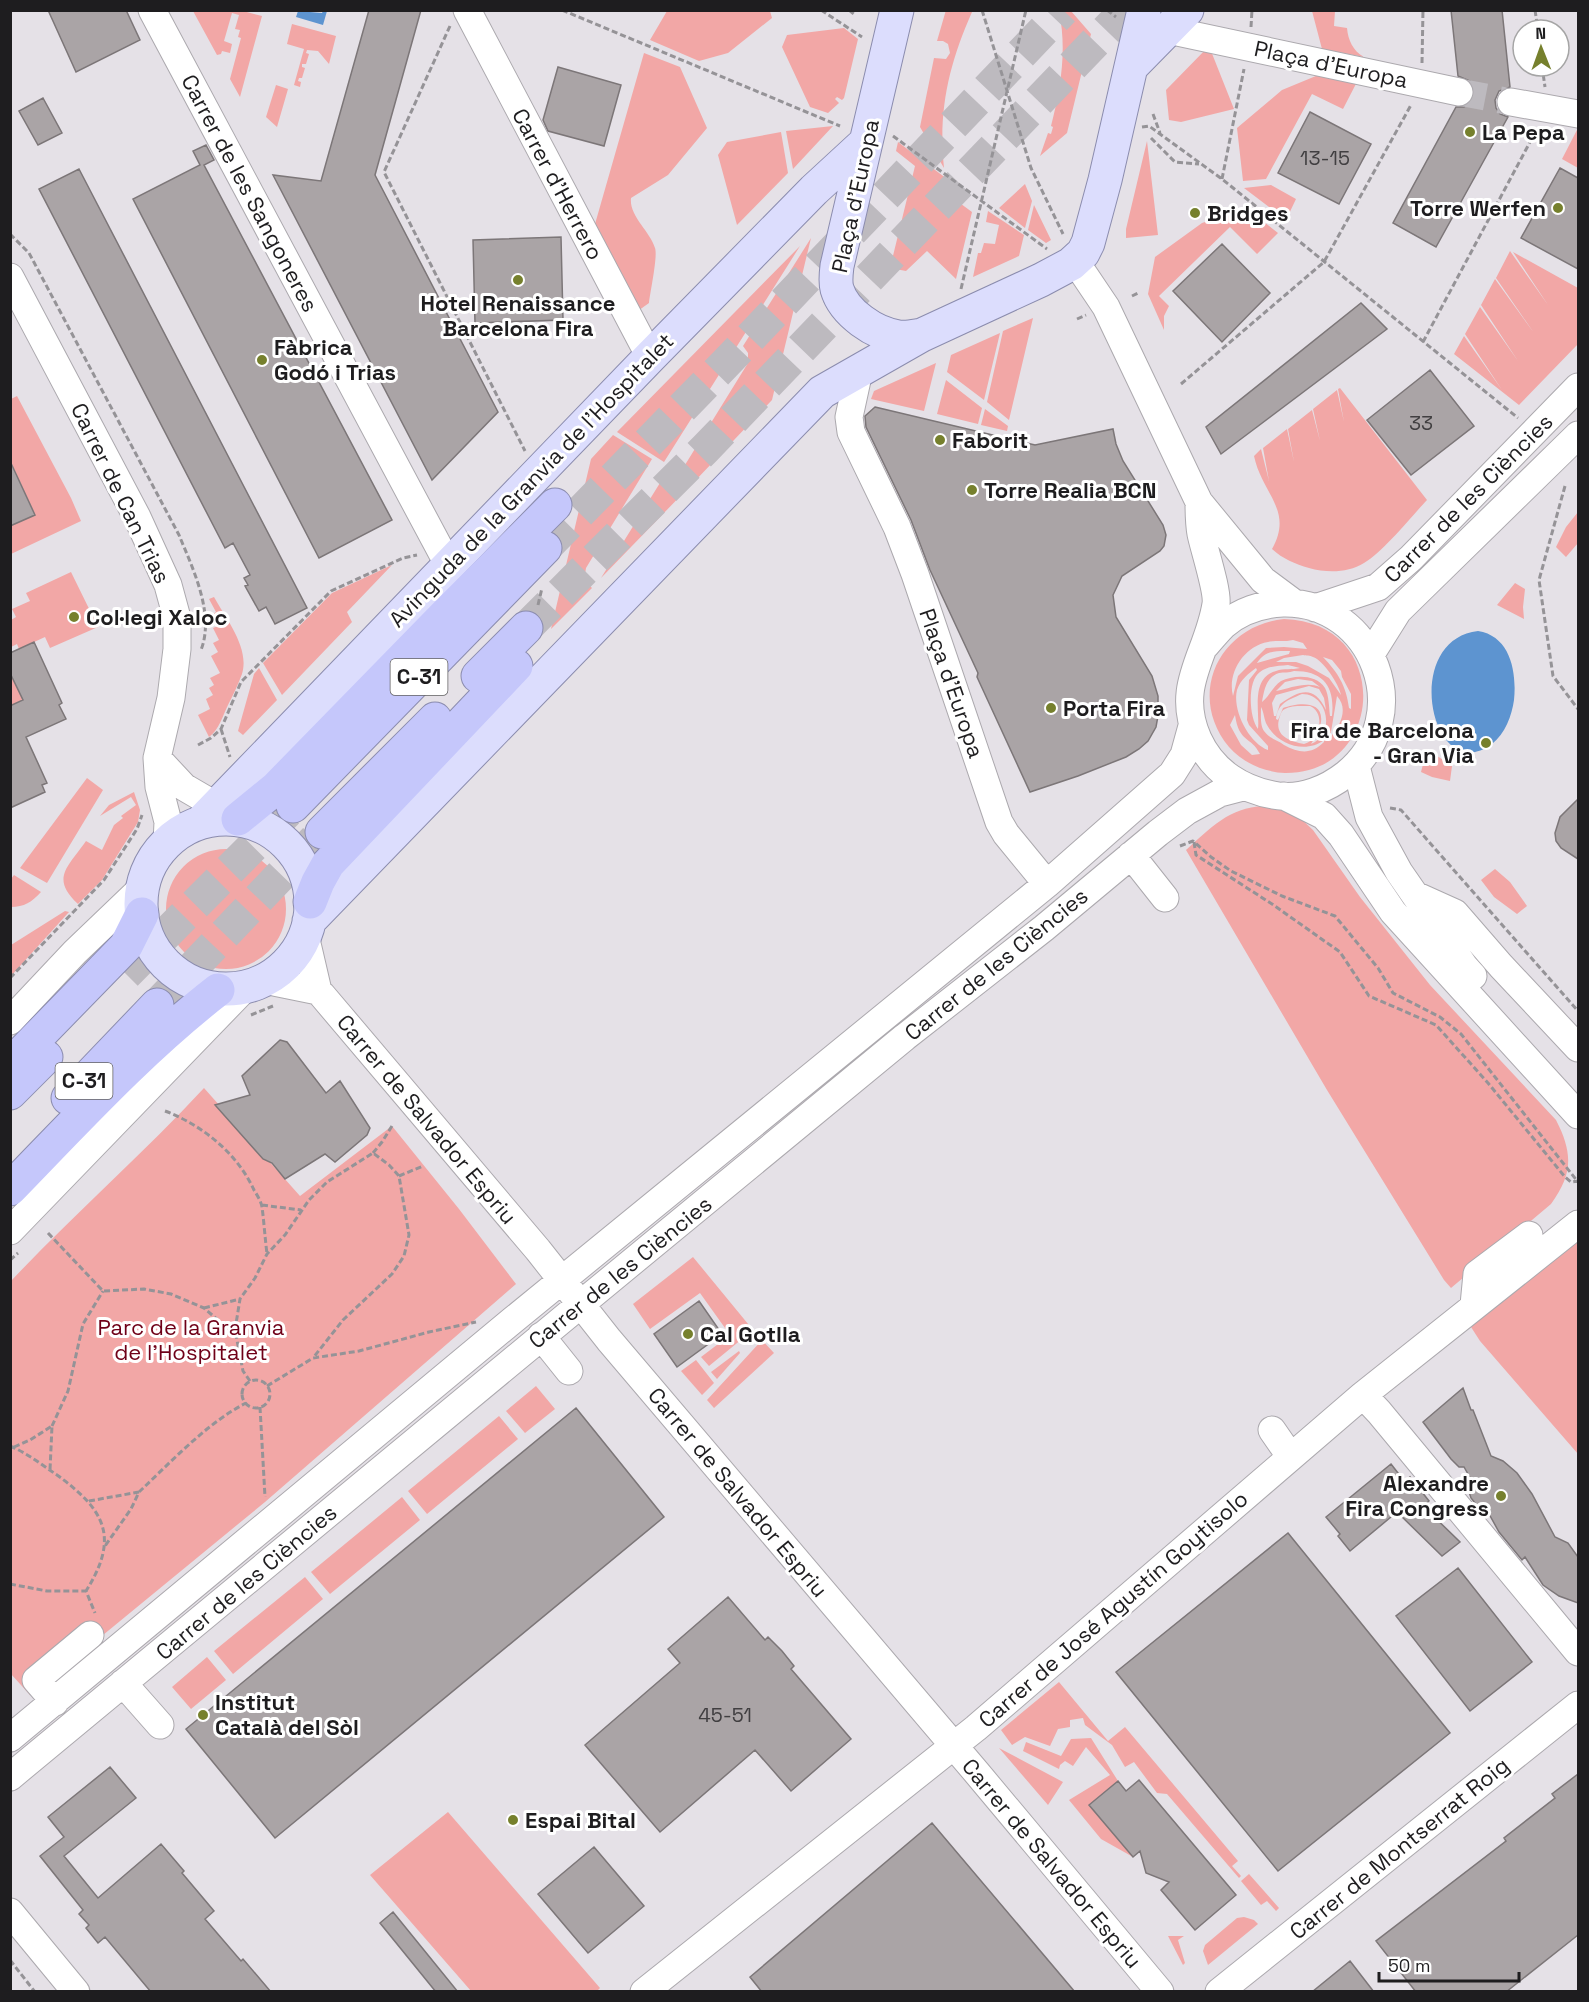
<svg xmlns="http://www.w3.org/2000/svg" width="1589" height="2002" viewBox="0 0 1589 2002" font-family="'Space Grotesk',sans-serif">
<style>
.green{fill:#f2a7a6;fill-rule:evenodd}
.water{fill:#5d94d0}
.building{fill:#aaa4a6;stroke:#7c7678;stroke-width:1.5}
.lines{fill:none;stroke-linecap:round;stroke-linejoin:round}
.minor-tunnel{stroke:#bdbabf;stroke-width:27;stroke-dasharray:27 14;stroke-linecap:butt}
.highway-tunnel{stroke:#bdbabf;stroke-width:33;stroke-dasharray:33 16;stroke-linecap:butt}
.minor-casing{stroke:#aca9ae;stroke-width:29}
.major-casing{stroke:#8b8cae;stroke-width:35}
.highway-casing{stroke:#8b8cae;stroke-width:35}
.path{stroke:#959397;stroke-width:3;stroke-dasharray:6 3;stroke-linecap:butt}
.minor{stroke:#fff;stroke-width:27}
.major{stroke:#dcddfd;stroke-width:33}
.highway{stroke:#c5c7fb;stroke-width:33}
.poi-dot{fill:#76802d;stroke:#fff;stroke-width:2}
.labels{text-anchor:middle;stroke-width:6;stroke-linejoin:round;paint-order:stroke}
.number-label{font-size:20px;fill:#413f41}
.shield{fill:#fff;stroke:#626162;stroke-width:1.5}
.shield-label{font-size:21px;font-weight:bold;fill:#1e1d1f}
.street-label{font-size:22px;fill:#1e1d1f;stroke:#fff}
.poi-label{font-size:22px;font-weight:bold;fill:#1e1d1f;stroke:#fff;text-anchor:start}
.park-label{font-size:22px;fill:#6f0018;stroke:#fff}
</style>
<rect width="100%" height="100%" fill="#e5e1e7"/>
<path class="green" d="M946 10 972 12C949 64 938 110 944 168L920 127 934 58 946 59 950 53 948 44 943 41H937Z
M193 11H243L262 16 240 97 230 79 241 38 238 37 240 30 235 29 239 15 232 13 224 41 232 44 230 53 222 51 221 54 217 55Z
M667 11H770L772 18 728 53 699 61 650 40Z
M1059 11H1071L1091 34 1067 133 1040 156 1048 133 1051 134 1053 127 1051 126C1061 88 1067 49 1059 11Z
M1312 11H1335L1334 26 1347 28C1348 40 1353 51 1364 57L1322 49Z
M292 24 336 36 329 64 318 51 307 50 306 53 309 54 306 64H302V67L305 68 302 78H299L298 81 301 82 300 87 294 85 304 49 287 44Z
M844 28 858 39 844 98 842 100 837 97 835 99 839 103 828 113 810 107 782 47 787 35Z
M1209 46 1234 109 1181 122 1169 120 1166 90Z
M644 53 680 67 707 128 668 175 631 198C629 216 650 231 655 248 658 256 650 293 649 303L635 313 593 231Z
M1328 71 1359 78 1343 109 1312 94 1266 179 1243 181 1237 128 1282 90Z
M276 85 288 89 277 127 266 117Z
M833 126 793 169 786 131Z
M1578 128V168L1562 159Z
M781 132 788 173 737 225 718 155 727 142Z
M1147 141 1158 235 1126 238V229Z
M898 142 947 179 957 201 972 212 956 279 927 251 906 271 890 268 915 166 896 151Z
M1025 184 1032 201 1025 228 999 208Z
M1271 185 1296 199 1286 220 1244 188Z
M1034 205 1051 240 1046 243 1028 230Z
M1246 208 1278 233 1257 254 1230 227 1159 296 1169 306 1164 316V330L1148 294 1155 257 1202 223Z
M988 211 1024 235 1019 256 973 277 978 253H981L984 243 995 244 999 225 986 222Z
M811 238 772 400 694 482 680 473 748 363V353L743 346Z
M800 246 664 462 617 432Z
M1510 251 1548 305 1513 252 1578 288V344L1519 405 1454 354 1464 336 1502 390 1465 334 1480 307 1518 361 1481 305 1495 279 1534 333 1496 278Z
M1033 318 1009 420 987 402 1003 331Z
M1000 333 984 400 947 372 951 355Z
M936 363 924 411 871 399 874 391Z
M946 380 982 408 978 424 937 414Z
M1340 388 1427 500C1411 517 1383 552 1364 563 1348 573 1327 573 1309 568 1295 564 1283 559 1272 549 1294 510 1262 494 1254 456L1261 449 1269 481 1263 448 1287 429 1294 462 1288 429 1312 410 1320 441 1313 409 1337 390 1344 422 1338 389Z
M17 396 71 498 81 521 11 554 10 526 35 515 11 462V399Z
M985 409 1008 426 1007 431 981 425Z
M613 435 652 459 586 568 584 580 592 588 551 629 591 459Z
M668 470 691 485 601 578Z
M1578 512V543L1566 557 1556 547 1566 527Z
M392 565 347 612 352 622 282 695 263 663 332 593Z
M71 572 98 627 50 648 45 637 19 649 17 644 11 647V620L16 617 12 609 30 601 26 593Z
M1515 583 1525 589 1523 607 1524 619 1497 605Z
M214 597C226 619 250 648 242 674 238 685 233 695 228 705 223 715 219 730 209 737L198 715 210 709 206 699 213 695 209 688 214 685 210 678 220 673 211 656 218 652 213 643 219 640 213 628 218 626 212 615 216 612 209 599Z
M1284 619C1393 622 1386 774 1285 773 1264 772 1243 763 1229 747 1186 695 1219 626 1284 619ZM1293 640 1303 643 1307 649 1284 647 1266 648 1238 676 1233 696C1227 673 1244 646 1268 642 1277 640 1285 642 1293 640ZM1290 651 1289 654 1257 663C1265 650 1276 651 1290 651ZM1303 655C1306 656 1310 655 1313 657 1323 660 1339 684 1341 695L1329 678 1308 666 1296 662H1276L1284 658ZM1323 657 1332 660 1341 671 1342 677 1351 694V709L1349 708C1346 685 1338 673 1323 657ZM1288 665 1300 668C1292 670 1284 668 1276 671 1250 678 1260 712 1258 729 1249 717 1247 681 1260 672 1268 666 1278 666 1288 665ZM1256 668 1257 670 1249 680 1247 720 1249 725 1268 746V750C1249 743 1232 710 1237 690 1240 680 1249 673 1256 668ZM1294 671C1324 671 1335 687 1332 716H1330C1329 708 1329 695 1325 688 1316 674 1294 675 1281 681 1273 686 1269 697 1262 702 1264 691 1266 677 1279 673 1284 672 1289 673 1294 671ZM1298 679 1312 681 1320 687C1307 681 1290 688 1276 691L1285 682ZM1309 686 1319 689 1324 698 1326 710C1314 685 1300 690 1280 704L1276 716H1274L1272 703 1276 695ZM1302 694C1328 694 1336 734 1311 744 1314 739 1320 730 1321 722 1324 699 1296 703 1283 708L1278 720 1276 719C1278 703 1288 700 1302 694ZM1337 696C1349 709 1340 726 1330 738ZM1310 706C1326 713 1320 740 1304 744 1288 741 1273 735 1280 716 1281 713 1282 710 1285 709 1291 705 1303 706 1310 706ZM1261 707C1264 712 1264 720 1267 725 1278 745 1306 754 1324 740V742C1311 755 1299 753 1284 745 1277 740 1270 739 1264 731 1260 725 1261 715 1261 707ZM1235 715C1239 743 1251 736 1260 754L1252 755 1241 745 1230 725Z
M259 668 277 700 243 735 238 731 254 674Z
M10 673 23 700 11 706H10Z
M1427 749 1452 766 1450 781 1432 777 1421 772Z
M87 778 103 790 47 883 20 868Z
M134 792 140 810 138 822 102 880 78 904C50 878 68 867 86 841L102 850 114 825 123 818 121 816 136 805 131 797 100 816 109 805Z
M1264 806 1283 809 1299 817 1313 830 1360 897 1430 985 1556 1120C1573 1153 1573 1174 1551 1204L1451 1288 1444 1280 1327 1090 1186 850C1212 827 1228 808 1264 806Z
M166 909a60 60 0 1 1 120 0a60 60 0 1 1-120 0Z
M1495 869 1510 882 1527 906 1517 914 1494 897 1481 880Z
M14 875 41 892C32 902 24 907 11 907V879Z
M65 911 69 912 11 976V945Z
M204 1088 300 1196 392 1126 459 1209 516 1284 265 1502 30 1695 11 1674V1281C73 1215 142 1155 204 1088Z
M1578 1238V1454L1480 1341 1471 1327Z
M693 1257 753 1330 709 1366 701 1357 730 1335 700 1293 650 1329 633 1304Z
M762 1340 774 1353 714 1408 707 1400Z
M739 1351 740 1353 717 1379 711 1372Z
M696 1360 714 1383 702 1395 681 1371Z
M536 1386 555 1409 525 1433 506 1411Z
M499 1416 518 1439 427 1514 408 1491Z
M402 1497 420 1520 330 1594 311 1572Z
M305 1577 323 1599 233 1674 214 1651Z
M207 1657 226 1680 191 1709 172 1687Z
M1059 1682 1108 1741 1125 1727 1238 1861 1232 1866 1241 1876 1239 1878 1167 1794 1157 1793 1134 1762 1125 1767 1112 1745 1085 1725 1083 1718 1070 1720V1727L1058 1729 1050 1746 1025 1737 1012 1745 1001 1730Z
M1091 1738 1118 1781 1089 1805 1133 1857 1101 1839 1069 1800 1110 1775 1086 1747 1073 1766 1065 1761 1060 1765 1059 1769 1023 1751 1026 1742 1061 1756 1071 1739Z
M999 1748 1063 1782 1048 1805Z
M448 1812 600 1988 596 1992 471 1991 370 1875Z
M1249 1874 1279 1908 1276 1911 1267 1901 1261 1905 1241 1881Z
M1244 1917 1254 1920 1258 1924 1208 1965 1203 1951 1205 1945 1237 1918Z
M1168 1936H1184L1178 1940 1185 1963 1183 1965Z"/>
<path class="water" d="M298 11 322 13 323 11H327L323 25 296 17Z
M1478 631C1510 636 1517 671 1514 700 1512 715 1505 734 1492 744 1431 789 1400 640 1478 631Z"/>
<path class="building" d="M48 10H126L140 40 76 72Z
M369 10H421L375 175 498 412 432 480 273 175 321 181Z
M1451 10H1502L1510 87 1499 91 1495 100 1496 108 1500 114 1508 117 1436 247 1393 223 1456 107H1464L1470 103 1474 96V88L1470 81 1458 76Z
M558 67 621 85 604 146 548 131 543 120Z
M43 98 62 133 38 145 19 111Z
M1310 112 1371 144 1339 204 1278 173Z
M206 145 214 160 204 165 392 520 319 558 133 199 200 165 193 151Z
M1560 168 1578 178V269L1521 238Z
M79 169 307 608 275 624 266 607 259 611 245 586 248 585 244 578 250 575 233 543 225 548 39 189Z
M561 237 563 320 475 323 473 240Z
M1222 244 1270 293 1222 342 1173 291Z
M1361 303 1387 329 1221 454 1206 427Z
M1430 370 1474 426 1411 475 1367 420Z
M875 407 1035 445 1113 429 1116 444 1123 461 1163 525 1166 535 1164 546 1160 551 1122 576 1113 595 1116 617 1152 676 1158 696V716L1156 727 1148 741 1139 749 1126 757 1078 776 1030 792 977 677 978 673 930 570 911 520 866 427 865 416Z
M10 461 35 515 10 526Z
M34 642 62 703 59 705 66 719 26 737 47 783 42 785 45 792 10 808V702L12 705 23 700 10 673V653Z
M1578 799V859L1561 848 1556 841 1555 833 1560 817Z
M280 1040 287 1042 326 1093 340 1081 370 1128 367 1135 335 1162 325 1154 285 1179 272 1163 263 1159 215 1105 250 1095 242 1076Z
M699 1301 722 1334 677 1367 654 1334Z
M1463 1388 1471 1410H1473L1491 1456 1503 1461 1517 1473 1532 1494 1555 1537 1568 1543 1578 1557V1603L1559 1596 1543 1585 1525 1557 1522 1560 1499 1532 1489 1514 1479 1508 1471 1498 1469 1492 1472 1481 1464 1467H1459L1451 1459 1423 1422Z
M576 1408 664 1517 275 1838 186 1729Z
M1391 1464 1405 1482 1410 1477 1429 1501 1423 1506 1460 1542 1442 1556 1397 1512 1350 1551 1338 1536 1340 1534 1326 1517Z
M1288 1533 1450 1733 1278 1871 1116 1672Z
M1458 1568 1532 1662 1470 1711 1396 1616Z
M728 1597 765 1640 768 1637 782 1651 794 1666 791 1669 851 1739 791 1791 755 1750 660 1832 585 1745 680 1663 668 1649Z
M110 1767 136 1798 64 1856 98 1898 161 1844 184 1871 182 1873 214 1911 205 1919 241 1961 243 1959 271 1992H151L105 1937 98 1943 86 1928 89 1925 79 1914 83 1910 40 1856 64 1837 48 1817Z
M1578 1774V1935L1506 1992H1416L1376 1941 1506 1841 1504 1838 1555 1798 1552 1794Z
M1139 1780 1236 1895 1195 1930 1161 1890 1169 1882 1146 1873 1140 1851 1133 1857 1089 1805 1118 1781 1126 1791Z
M932 1823 1075 1992H762L750 1977Z
M594 1847 644 1906 588 1953 538 1894Z
M393 1912 458 1992H436L380 1923Z
M1350 1961 1374 1992H1312Z"/>
<g class="lines">
<path class="minor-tunnel" d="M1459 92 1511 102"/>
<path class="highway-tunnel" d="M545 548 725 364 1063 10
M526 628 705 449 1126 10
M126 974 293 806
M157 1005 322 832"/>
<defs>
<path id="minor" d="M152 10 449 566
M467 10 650 357
M1168 30 1459 92
M1511 102 1578 114
M1075 261 1106 307 1199 502 1263 580 1294 603
M10 277 137 517 168 585 177 618V649L171 698 157 758 159 787 168 822 167 843
M859 371 849 417 851 432 897 527 915 574 999 822 1006 834 1047 884
M1199 502C1199 512 1199 523 1201 534 1204 549 1218 591 1216 604 1208 655 1174 685 1198 739 1213 772 1243 791 1279 796 1302 799 1327 789 1346 774 1417 717 1374 601 1283 603 1262 604 1240 611 1224 625 1218 631 1212 638 1206 645
M1315 608 1378 587 1411 558 1578 387
M1371 654 1398 611 1578 435
M157 758 184 787 232 815
M1356 766 1369 817 1399 872 1464 966 1473 976
M1284 796 1324 816 1341 835 1393 912 1578 1115
M1131 855 1165 898
M1415 895 1455 913 1501 966 1578 1048
M305 935 318 991 322 995 538 1250 609 1340 977 1773 1160 1992
M264 980 318 991
M10 1021 75 952 145 885
M10 1231 245 988
M1474 1305 1477 1274 1529 1235
M541 1336 569 1371
M1363 1395 1379 1412 1578 1652
M1272 1430 1290 1456
M123 1683 160 1725
M55 1702 36 1680 90 1635
M10 1738 513 1320 1047 884 1172 774 1184 755 1192 726
M10 1777 581 1304 905 1037 1044 928 1158 833 1187 811 1220 793 1243 787
M10 1912 76 1992
M644 1992 976 1728 1363 1395 1578 1224
M1219 1992 1578 1705"/>
<path id="major" d="M897 10 837 266C836 274 835 282 837 289 844 313 875 334 899 337 907 338 915 336 922 335L1041 280 1071 264 1083 253 1088 243 1105 180 1144 10
M1131 67 1187 10
M141 904a85 85 0 1 1 170 0a85 85 0 1 1-170 0Z
M202 821 650 357 814 190 865 143
M309 921 822 392 922 335"/>
<path id="highway" d="M478 676 526 628
M293 806 545 548
M238 819 276 788 443 617 555 505
M322 832 435 719
M310 902 318 882 328 864 516 666
M10 1065 126 946 142 914
M10 1093 46 1057
M68 1098 157 1005
M10 1189C77 1120 142 1049 218 990"/>
</defs>
<use href="#minor" class="minor-casing"/>
<use href="#major" class="major-casing"/>
<use href="#highway" class="highway-casing"/>
<path class="path" d="M562 10 840 126
M821 10 862 37
M849 10 855 15
M982 10 1031 168 1063 234
M1107 10 1116 17
M1535 10 1538 30
M450 26 384 172 525 451
M1251 27 1252 10
M1422 63 1423 10
M1542 66 1545 87
M1153 114 1160 133
M1142 127 1149 126 1222 179 1518 418
M893 136 1047 249
M1151 138 1175 162 1199 164
M1222 179 1244 69
M10 234 29 253 179 535C193 569 215 614 201 650
M961 289 1026 10
M1132 296 1138 293
M1077 319 1086 315
M1423 342 1537 129
M1181 384 1324 262 1411 105
M1565 486 1539 580 1553 676 1578 709
M538 605 542 588
M221 729 230 757
M198 745 211 738 221 729 241 682 331 591 403 558 417 555
M1390 808 1401 810 1578 1011
M1194 842 1196 855 1272 904 1340 952 1369 996 1436 1025 1488 1083 1565 1177 1571 1182 1578 1181
M1180 846 1193 841 1211 857 1231 871 1282 896 1335 916 1378 968 1393 993 1440 1017 1461 1034 1578 1182
M10 978 104 880 137 829 142 815
M251 1015 273 1006
M165 1111C202 1125 237 1153 254 1190 257 1195 261 1201 262 1207 264 1222 265 1238 267 1254
M373 1153 382 1142 392 1126
M399 1176 423 1166
M262 1205 301 1210
M48 1233 103 1291 144 1289 171 1294 204 1308 226 1327 235 1330
M10 1260 18 1253
M204 1308 240 1299
M242 1394a14 14 0 1 1 28 0a14 14 0 1 1-28 0Z
M250 1381 243 1371 235 1330 240 1299 255 1278 267 1254 285 1235 309 1200 327 1182 373 1153 389 1165 399 1176 409 1235 404 1256 392 1274 343 1320 313 1358
M267 1386 313 1358 359 1351 429 1332 476 1322
M260 1407 265 1497
M52 1426 68 1391 83 1324 103 1291
M10 1446C27 1453 42 1465 57 1475 105 1510 120 1537 86 1591
M14 1447 30 1440 52 1426 50 1470
M139 1492C171 1462 207 1423 246 1403
M89 1501 139 1492 131 1509 105 1546
M10 1584 47 1591H86L95 1613
M10 1960 35 1992"/>
<use href="#minor" class="minor"/>
<use href="#major" class="major"/>
<use href="#highway" class="highway"/>
</g>
<g class="poi-dot">
<circle cx="1470" cy="132" r="6"/>
<circle cx="1558" cy="208" r="6"/>
<circle cx="1195" cy="213" r="6"/>
<circle cx="518" cy="280" r="6"/>
<circle cx="262" cy="360" r="6"/>
<circle cx="940" cy="440" r="6"/>
<circle cx="972" cy="490" r="6"/>
<circle cx="74" cy="617" r="6"/>
<circle cx="1051" cy="708" r="6"/>
<circle cx="1486" cy="743" r="6"/>
<circle cx="688" cy="1334" r="6"/>
<circle cx="1501" cy="1496" r="6"/>
<circle cx="203" cy="1715" r="6"/>
<circle cx="513" cy="1820" r="6"/>
</g>
<g class="labels">
<g class="number-label">
<text x="1325" y="165">13-15</text>
<text x="1421" y="430">33</text>
<text x="725" y="1722">45-51</text>
</g>
<g class="shield">
<rect x="390.5" y="659" width="57" height="36" rx="4.5"/>
<rect x="55.5" y="1063" width="57" height="36" rx="4.5"/>
</g>
<g class="shield-label">
<text x="419" y="684">C-31</text>
<text x="84" y="1088">C-31</text>
</g>
<g class="street-label">
<text transform="translate(1331 64) rotate(12)" y="8">Plaça d'Europa</text>
<text transform="translate(558 184) rotate(62)" y="8">Carrer d'Herrero</text>
<text transform="translate(250 193) rotate(62)" y="8">Carrer de les Sangoneres</text>
<text transform="translate(855 196) rotate(-78)" y="8">Plaça d'Europa</text>
<text transform="translate(531 480) rotate(-46)" y="8">Avinguda de la Granvia de l'Hospitalet</text>
<text transform="translate(121 493) rotate(64)" y="8">Carrer de Can Trias</text>
<text transform="translate(1468 498) rotate(-45)" y="8">Carrer de les Ciències</text>
<text transform="translate(952 683) rotate(71)" y="8">Plaça d'Europa</text>
<text transform="translate(996 964) rotate(-39)" y="8">Carrer de les Ciències</text>
<text transform="translate(427 1119) rotate(50)" y="8">Carrer de Salvador Espriu</text>
<text transform="translate(620 1272) rotate(-39)" y="8">Carrer de les Ciències</text>
<text transform="translate(738 1492) rotate(50)" y="8">Carrer de Salvador Espriu</text>
<text transform="translate(246 1582) rotate(-40)" y="8">Carrer de les Ciències</text>
<text transform="translate(1113 1609) rotate(-41)" y="8">Carrer de José Agustín Goytisolo</text>
<text transform="translate(1399 1848) rotate(-39)" y="8">Carrer de Montserrat Roig</text>
<text transform="translate(1052 1863) rotate(50)" y="8">Carrer de Salvador Espriu</text>
</g>
<g class="poi-label">
<text x="1482" y="140">La Pepa</text>
<text x="1546" y="216" text-anchor="end">Torre Werfen</text>
<text x="1207" y="221">Bridges</text>
<text x="518" y="311" text-anchor="middle">Hotel Renaissance<tspan x="518" dy="25">Barcelona Fira</tspan></text>
<text x="274" y="355">Fàbrica<tspan x="274" dy="25">Godó i Trias</tspan></text>
<text x="952" y="448">Faborit</text>
<text x="984" y="498">Torre Realia BCN</text>
<text x="86" y="625">Col·legi Xaloc</text>
<text x="1063" y="716">Porta Fira</text>
<text x="1474" y="738" text-anchor="end">Fira de Barcelona<tspan x="1474" dy="25">- Gran Via</tspan></text>
<text x="700" y="1342">Cal Gotlla</text>
<text x="1489" y="1491" text-anchor="end">Alexandre<tspan x="1489" dy="25">Fira Congress</tspan></text>
<text x="215" y="1710">Institut<tspan x="215" dy="25">Català del Sòl</tspan></text>
<text x="525" y="1828">Espai Bital</text>
</g>
<g class="park-label">
<text x="191" y="1335">Parc de la Granvia<tspan x="191" dy="25">de l'Hospitalet</tspan></text>
</g>
</g>
<rect width="1589" height="2002" fill="none" stroke="#1e1d1f" stroke-width="24"/>
<g transform="translate(1541 48) rotate(359)"><circle r="28" fill="#ffffff" stroke="#a5a5a5" stroke-width="1.5"/>
<path d="M0-4.5L10 22L0 15L-10 22Z" fill="#76802d"/>
<text y="-9" font-size="16" font-weight="bold" text-anchor="middle" fill="#1e1d1f">N</text>
</g>
<path d="M1379 1972v9h140v-9" fill="none" stroke="#1e1d1f" stroke-width="3"/>
<text x="1388" y="1972" font-size="18" fill="#1e1d1f" stroke="#ffffff" stroke-width="4.5" paint-order="stroke">50 m</text>
</svg>
